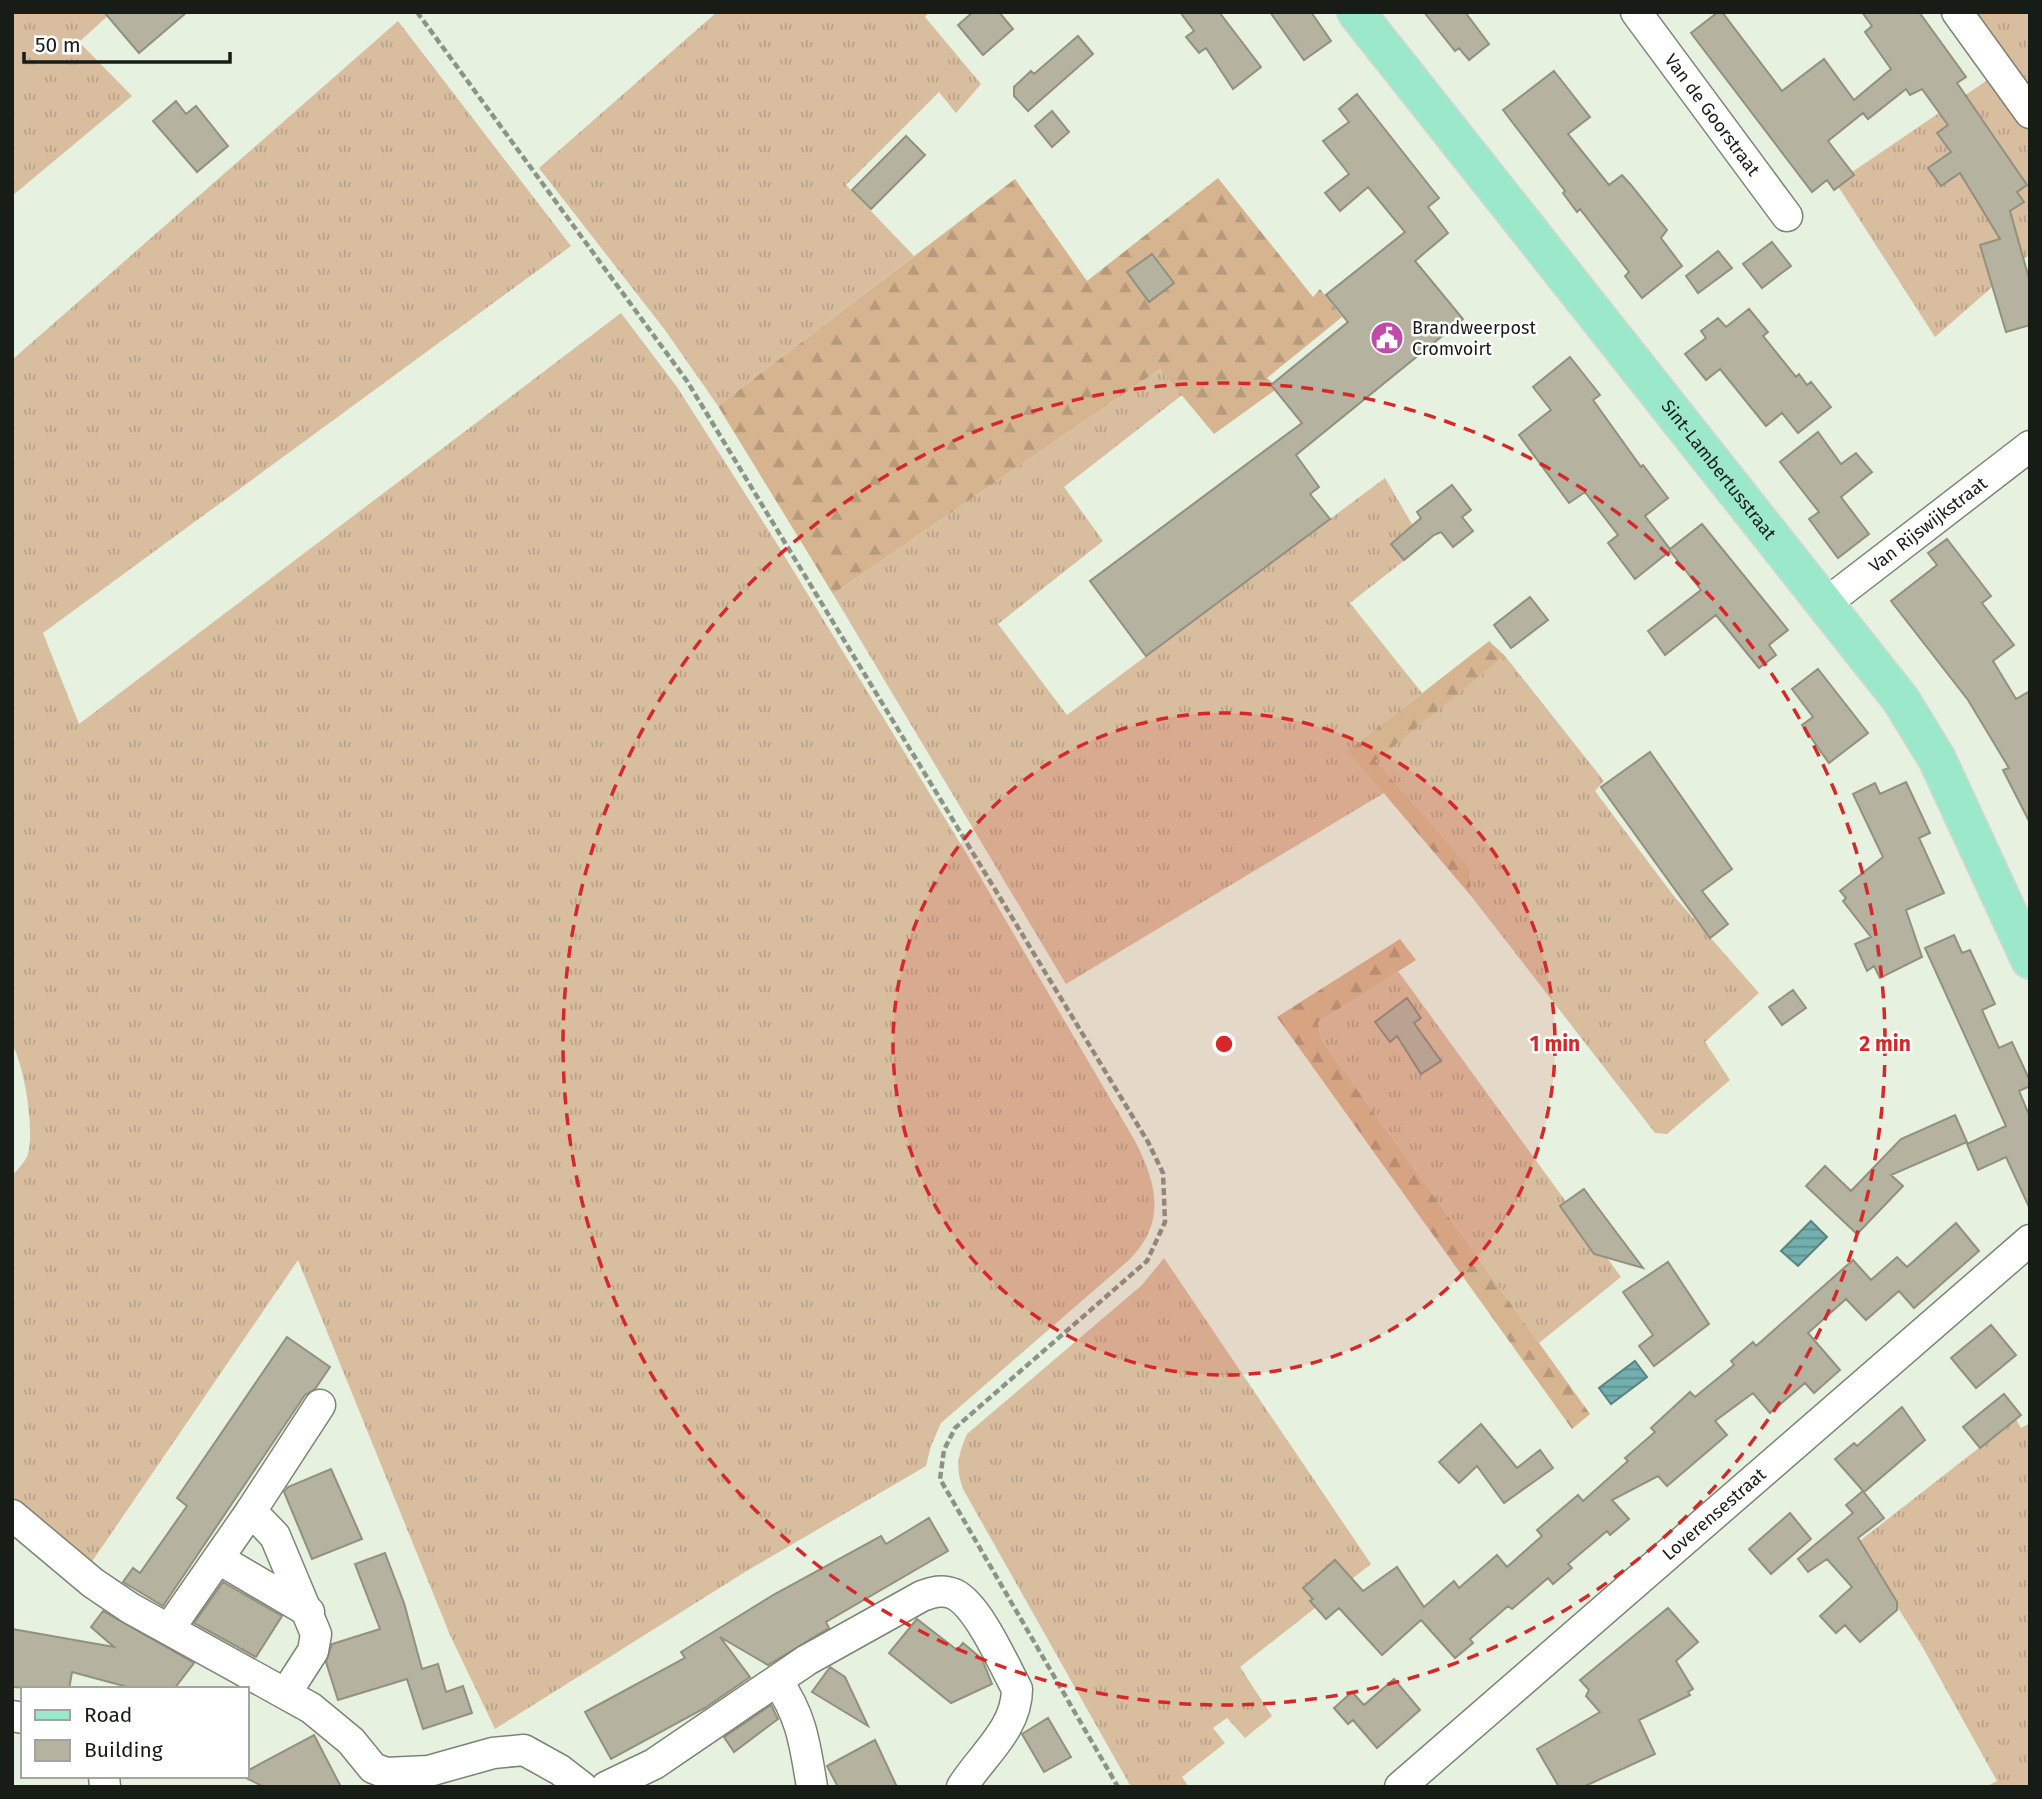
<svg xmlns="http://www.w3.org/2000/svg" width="2042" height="1799" viewBox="0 0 2042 1799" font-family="'Fira Sans',sans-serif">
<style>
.grass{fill:url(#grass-tufts)}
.forest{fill:url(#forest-firs)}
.water{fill:url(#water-rules);stroke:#588380;stroke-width:2}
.building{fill:#b5b3a0;stroke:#92907e;stroke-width:2}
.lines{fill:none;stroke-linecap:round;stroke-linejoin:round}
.minor-casing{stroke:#7c8575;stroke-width:33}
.major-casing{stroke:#d5d6d5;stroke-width:40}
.path{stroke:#8c9387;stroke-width:4.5;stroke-dasharray:7 3.5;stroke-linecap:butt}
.minor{stroke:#fff;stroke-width:30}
.major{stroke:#9be9ca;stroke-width:37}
.ring{fill:none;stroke:#d62828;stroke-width:3.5;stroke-dasharray:12 9}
.labels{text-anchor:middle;stroke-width:5;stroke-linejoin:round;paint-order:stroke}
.street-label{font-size:18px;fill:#181c16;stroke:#fff}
.poi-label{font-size:18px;fill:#181c16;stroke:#fff;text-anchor:start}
.centre{fill:#d62828;stroke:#fff;stroke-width:3.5}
.ring-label{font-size:21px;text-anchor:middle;font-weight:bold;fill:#d62828;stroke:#fff;stroke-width:5;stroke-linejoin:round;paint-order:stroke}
</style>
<defs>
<pattern id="grass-tufts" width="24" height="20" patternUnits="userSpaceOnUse" patternTransform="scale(1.75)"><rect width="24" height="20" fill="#d9bd9f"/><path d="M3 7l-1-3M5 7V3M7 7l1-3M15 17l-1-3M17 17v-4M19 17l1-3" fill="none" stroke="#baa288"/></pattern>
<pattern id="forest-firs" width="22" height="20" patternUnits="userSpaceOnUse" patternTransform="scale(1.75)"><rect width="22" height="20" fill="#d6b490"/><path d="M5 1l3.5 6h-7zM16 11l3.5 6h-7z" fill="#b79a7b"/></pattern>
<pattern id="water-rules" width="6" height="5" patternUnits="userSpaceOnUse" patternTransform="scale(1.75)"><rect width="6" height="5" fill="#73afae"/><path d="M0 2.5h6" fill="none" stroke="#5d8e8d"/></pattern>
</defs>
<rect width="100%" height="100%" fill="#e6f1df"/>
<path class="grass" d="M12 12H112L79 42 132 96 12 196Z
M717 12H929L925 17 981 84 956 113 939 92 846 185 914 256 718 406 665 330 539 168Z
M1971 12H2030V254L1935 337 1836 183 1989 79Z
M398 21 571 246 43 633 79 724 621 313 677 387 774 539 968 856 1135 1141C1157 1184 1167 1222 1129 1260L941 1423 931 1446 926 1466 745 1572 495 1729 450 1635 298 1260 91 1563 12 1498V1176C17 1170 26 1161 28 1154 35 1129 24 1065 12 1044V360Z
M1160 369 1182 395 1064 487 1103 541 998 624 1067 715 1385 478 1424 545 1350 603 1422 693 1349 751 1384 793 1066 984 833 594Z
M1505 656 1604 781 1595 791 1673 895 1759 993 1705 1042 1730 1080 1667 1134 1655 1133 1471 896 1470 868 1374 761Z
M1398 971 1621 1277 1539 1343 1321 1039 1318 1022Z
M1164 1258 1371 1564 1240 1667 1272 1716 1245 1738 1227 1718 1213 1728 1225 1743 1182 1777 1189 1787H1131L963 1489C955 1467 958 1455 967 1434L1142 1285Z
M2016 1419 2021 1428 2030 1423V1787H1986L1997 1781 1922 1646 1857 1543Z"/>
<path class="forest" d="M1218 178 1313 297 1320 289 1342 317 1267 378 1278 388 1214 434 1160 369 833 594 718 406 1015 179 1087 281Z
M1489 641 1505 656 1375 761 1470 868 1471 896 1348 751Z
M1400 939 1416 960 1318 1022 1321 1039 1590 1414 1572 1429 1277 1017Z"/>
<path class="water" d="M1811 1221 1827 1237 1798 1266 1781 1251Z
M1635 1361 1647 1377 1611 1404 1599 1388Z"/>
<path class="building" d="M104 12H187L139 53Z
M973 12H999L1013 29 983 55 958 25Z
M1180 12H1219L1261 67 1233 89 1206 48 1199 53 1186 37 1194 31Z
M1270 12H1311L1331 41 1304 60Z
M1424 12H1465L1489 44 1469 60 1459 48 1455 51Z
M1718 12H1722L1782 91 1824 59 1854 100 1891 69 1865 32 1872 26 1862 12H1919L1966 77 1957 83 2027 185 2017 192 2024 202 2010 211 2030 282V325L2006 332 1980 245 2000 239 1960 173 1941 186 1928 168 1951 152 1937 133 1948 125 1922 89 1910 95 1906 89 1868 119 1863 113 1828 141 1854 175 1834 190 1827 180 1812 192 1691 33Z
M1078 36 1093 54 1028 111 1014 96V87L1031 71 1034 74Z
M1554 71 1590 117 1568 134 1609 185 1622 175 1631 185 1667 230 1661 238 1682 266 1642 298 1625 276 1629 272 1580 209 1577 212 1563 193 1565 191 1503 110Z
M1357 94 1439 198 1428 207 1448 233 1415 261 1463 319 1296 455 1319 487 1310 494 1330 519 1146 656 1090 581 1302 423 1271 385 1348 322 1326 295 1405 232 1368 187 1340 211 1325 193 1349 174 1323 141 1349 122 1339 109Z
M176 101 186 114 196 106 228 146 197 172 153 121Z
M1052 111 1069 132 1052 147 1035 126Z
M906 136 925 155 871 209 852 190Z
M1772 242 1791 266 1762 288 1743 264Z
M1718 251 1732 268 1698 293 1686 276Z
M1152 254 1174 283 1149 302 1127 272Z
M1749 309 1768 332 1763 336 1796 377 1799 374 1807 385 1811 382 1831 407 1798 433 1782 413 1766 426 1720 369 1706 380 1685 354 1706 338 1701 331 1718 318 1726 327Z
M1570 357 1600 395 1593 400 1641 467 1643 465 1668 498 1645 516 1670 549 1702 524 1788 630 1769 645 1776 655 1759 668 1716 615 1665 655 1648 631 1701 590 1670 551 1635 579 1608 543 1618 535 1585 492 1569 503 1519 435 1551 410 1533 387Z
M1818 432 1841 464 1856 453 1872 472 1841 497 1869 534 1838 558 1809 519 1819 512 1780 462Z
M1452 485 1471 510 1462 517 1473 531 1453 547 1441 532 1434 535 1404 560 1391 544 1421 518 1417 512Z
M1947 539 1991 596 1982 603 2014 645 1993 661 2016 699 2030 691V823L2003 770 2009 768 1968 700 1891 601 1937 565 1928 553Z
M1530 597 1548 620 1511 648 1494 625Z
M1818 669 1868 733 1829 763 1802 725 1813 717 1792 689Z
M1650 752 1732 869 1702 891 1728 924 1710 938 1601 787Z
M1906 782 1930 833 1919 838 1944 893 1906 910 1922 957 1880 978 1874 966 1867 971 1855 944 1871 937 1843 901 1846 898 1840 891 1883 857 1853 794 1875 783 1880 794Z
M1954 935 1962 953 1970 950 1995 1004 1982 1010 1999 1048 2012 1042 2030 1081V1086L2019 1091 2030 1117V1209L2006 1157 1978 1170 1967 1144 2006 1126 1925 948Z
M1793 990 1806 1008 1782 1025 1769 1007Z
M1407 998 1421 1018 1414 1023 1441 1061 1421 1074 1397 1036 1390 1042 1375 1022Z
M1955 1115 1967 1142 1891 1175 1903 1186 1857 1234 1806 1186 1825 1166 1851 1191 1901 1139Z
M1584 1189 1592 1200 1643 1268 1594 1254 1560 1206Z
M1956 1223 1979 1251 1914 1308 1899 1291 1866 1320 1846 1299 1808 1333 1840 1370 1814 1393 1805 1383 1770 1413 1753 1393 1715 1421 1727 1435 1667 1486 1658 1476 1612 1500 1629 1519 1610 1535 1607 1531 1568 1564 1572 1568 1553 1584 1548 1578 1512 1609 1508 1606 1470 1639 1473 1643 1455 1658 1421 1620 1382 1655 1339 1608 1326 1619 1310 1601 1313 1599 1303 1588 1335 1560 1363 1591 1397 1567 1424 1607 1454 1581 1459 1588 1497 1555 1507 1567 1542 1536 1537 1530 1578 1495 1583 1501 1628 1461 1625 1458 1655 1432 1651 1428 1690 1392 1695 1397 1734 1365 1731 1361 1753 1342 1756 1346 1853 1260 1871 1280 1897 1257 1907 1267Z
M1668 1262 1709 1324 1654 1366 1639 1346 1653 1335 1623 1292Z
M1991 1325 2016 1355 1976 1388 1951 1358Z
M287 1337 330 1367 315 1389 305 1395 163 1606 123 1582 133 1568 140 1573 187 1506 177 1498Z
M2004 1394 2021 1415 1980 1448 1963 1427Z
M1902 1407 1925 1440 1864 1492 1835 1459 1854 1443 1857 1446Z
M1481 1424 1517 1468 1540 1450 1553 1468 1504 1503 1477 1466 1459 1483 1439 1462Z
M331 1469 362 1539 312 1559 284 1492 288 1487Z
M1863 1491 1884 1518 1858 1538 1897 1602V1610L1860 1642 1845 1625 1836 1633 1820 1616 1852 1587 1827 1559 1808 1572 1798 1559 1853 1513 1846 1505Z
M1790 1513 1811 1539 1771 1574 1749 1549Z
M929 1518 948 1551 826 1622 829 1628 768 1665 720 1637 750 1677 705 1708 611 1759 585 1712 685 1658 681 1652 773 1595 881 1536 886 1544Z
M385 1553 404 1603 422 1669 438 1664 446 1692 463 1686 472 1713 423 1729 407 1679 338 1700 326 1662 332 1644 380 1629 355 1564Z
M223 1582 282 1616 256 1657 194 1623Z
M1668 1608 1698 1642 1676 1661 1693 1689 1688 1692 1690 1695 1639 1720 1655 1754 1583 1787H1559L1537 1749 1600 1712 1586 1696 1589 1690 1580 1680Z
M103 1611 194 1663 174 1689H135L72 1672 69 1689 12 1687V1629L114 1647 91 1627Z
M917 1619 957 1650 963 1643 982 1659 992 1684 951 1703 889 1653Z
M830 1667 845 1677 868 1726 812 1692Z
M1394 1679 1420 1710 1377 1748 1353 1720 1348 1724 1334 1708 1352 1692 1364 1705Z
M771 1705 778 1719 734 1752 724 1737Z
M1048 1718 1071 1757 1044 1772 1022 1734Z
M314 1735 341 1787H264L242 1776H247V1771Z
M875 1740 897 1787H838L827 1766Z"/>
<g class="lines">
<defs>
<g id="minor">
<path id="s1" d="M1636 12 1787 216"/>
<path d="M1957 12 2030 113"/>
<path id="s2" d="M1825 604 2030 446"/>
<path d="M251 1511 320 1405"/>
<path d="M12 1515 93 1583 130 1608 311 1708 351 1741 373 1768 386 1773 429 1771 493 1753 524 1750 560 1770 582 1787"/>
<path d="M219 1559 309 1612"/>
<path d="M169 1629 251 1511 275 1536 316 1634 313 1651 286 1693"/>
<path d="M777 1681C802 1716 805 1745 812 1787"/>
<path d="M12 1716 23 1718"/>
<path d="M104 1776 105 1787"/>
<path d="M606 1787 654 1764 807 1660 922 1596C933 1592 942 1589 954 1594 978 1605 1004 1665 1017 1689 1017 1729 982 1755 962 1787"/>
<path id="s3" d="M1400 1787 2030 1240"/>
</g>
<g id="major">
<path id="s4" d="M1356 12 1901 700 1937 759 2030 960"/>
</g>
</defs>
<use href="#minor" class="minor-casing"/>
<use href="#major" class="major-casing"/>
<path class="path" d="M417 12 687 381 1148 1142 1163 1173 1165 1222 1147 1261 955 1428 944 1450 940 1479 1118 1787"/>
<use href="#minor" class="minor"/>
<use href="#major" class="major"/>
</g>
<circle cx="1224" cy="1044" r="331" fill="#d62828" fill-opacity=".12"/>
<g class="ring">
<circle cx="1224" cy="1044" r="331"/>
<circle cx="1224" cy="1044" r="661"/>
</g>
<defs>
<symbol id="civic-disc" viewBox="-11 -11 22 22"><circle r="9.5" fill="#be4ca8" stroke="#fff"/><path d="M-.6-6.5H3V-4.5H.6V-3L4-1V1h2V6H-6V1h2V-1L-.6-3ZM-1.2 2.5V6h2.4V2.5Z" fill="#fff"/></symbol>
</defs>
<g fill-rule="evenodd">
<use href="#civic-disc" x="1368" y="319" width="38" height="38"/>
</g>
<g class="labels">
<g class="street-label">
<text dy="6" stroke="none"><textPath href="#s1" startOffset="128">Van de Goorstraat</textPath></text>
<text dy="6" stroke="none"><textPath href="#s4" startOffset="584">Sint-Lambertusstraat</textPath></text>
<text dy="6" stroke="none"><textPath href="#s2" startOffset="130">Van Rijswijkstraat</textPath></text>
<text dy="6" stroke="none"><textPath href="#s3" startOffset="416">Loverensestraat</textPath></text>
</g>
<g class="poi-label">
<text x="1412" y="334">Brandweerpost<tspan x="1412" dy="21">Cromvoirt</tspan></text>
</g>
</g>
<circle cx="1224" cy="1044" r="10" class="centre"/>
<g class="ring-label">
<text x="1555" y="1051">1 min</text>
<text x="1885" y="1051">2 min</text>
</g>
<rect width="2042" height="1799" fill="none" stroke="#181c16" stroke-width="28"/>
<rect x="21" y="1687" width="228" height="91" fill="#ffffff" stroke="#a3a4a2" stroke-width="2"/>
<rect x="35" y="1710" width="35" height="10" fill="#9be9ca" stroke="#a3a4a2" stroke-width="2"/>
<text x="84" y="1722" font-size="21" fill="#181c16">Road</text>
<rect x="35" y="1740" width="35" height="21" fill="#b5b3a0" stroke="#a3a4a2" stroke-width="2"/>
<text x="84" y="1757" font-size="21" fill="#181c16">Building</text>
<path d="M24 52v10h206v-10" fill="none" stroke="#181c16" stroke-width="3.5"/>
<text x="35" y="52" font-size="21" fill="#181c16" stroke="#ffffff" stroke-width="5" paint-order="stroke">50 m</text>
</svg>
